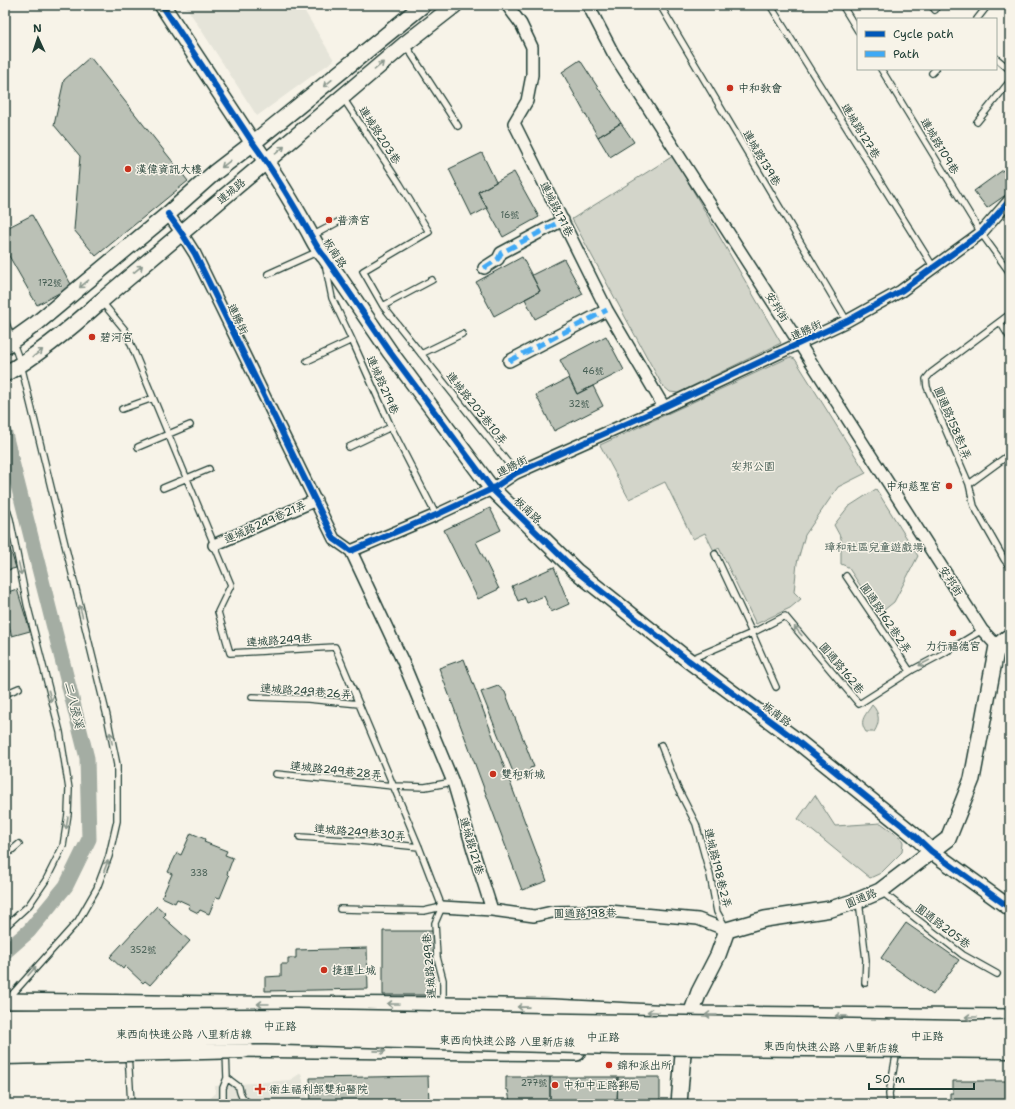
<svg xmlns="http://www.w3.org/2000/svg" width="1015" height="1109" viewBox="0 0 1015 1109" font-family="'Shantell Sans','LXGW WenKai TC',sans-serif">
<style>
.built{fill:#e5e4d9}
.green{fill:#d3d5ca;stroke:#79897f}
.lines{fill:none;stroke-linecap:round;stroke-linejoin:round}
.canal{stroke:#a4ada3;stroke-width:15}
.building{fill:#bbc1b6;stroke:#1f3d34}
.lane-casing{stroke:#1f3d34;stroke-width:8}
.street-casing{stroke:#1f3d34;stroke-width:14}
.secondary-casing{stroke:#1f3d34;stroke-width:18}
.lane{stroke:#f7f3e8;stroke-width:5.5}
.street{stroke:#f7f3e8;stroke-width:11}
.secondary{stroke:#f7f3e8;stroke-width:15}
.highway-bridge-casing{stroke:#1f3d34;stroke-width:23;stroke-linecap:butt}
.highway-bridge{stroke:#f7f3e8;stroke-width:20}
.quiet{stroke:#3fa9f5;stroke-width:5;stroke-dasharray:10 5;stroke-linecap:butt}
.cycleway-casing{stroke:#f7f3e8;stroke-width:8}
.cycleway{stroke:#0057b8;stroke-width:6}
.oneway{stroke:#8b988e}
.poi-dot{fill:#c8321e;stroke:#f7f3e8;stroke-width:1.5}
.labels{text-anchor:middle;stroke-width:3;stroke-linejoin:round;paint-order:stroke}
.number-label{font-size:9px;fill:#465e54}
.poi-label{font-size:11px;fill:#1f3d34;stroke:#f7f3e8;text-anchor:start}
.street-label{font-size:11px;fill:#1f3d34;stroke:#f7f3e8}
.park-label{font-size:11px;fill:#435b52;stroke:#f7f3e8}
.water-label{font-size:12px;font-style:italic;fill:#405950;stroke:#f7f3e8}
</style>
<rect width="100%" height="100%" fill="#f7f3e8"/>
<filter id="ink" filterUnits="userSpaceOnUse"><feTurbulence type="fractalNoise" baseFrequency=".025" numOctaves="2"/><feDisplacementMap in="SourceGraphic" scale="8" xChannelSelector="R" yChannelSelector="G"/><feConvolveMatrix kernelMatrix="1 2 1 2 8 2 1 2 1" color-interpolation-filters="sRGB"/></filter>
<g filter="url(#ink)">
<path class="built" d="M185 5H301L334 60 257 116Z
M301 1073 309 1104H204L216 1093 215 1086 290 1080Z"/>
<path class="green" d="M673 156 781 343 678 393 670 392 662 385 572 219Z
M790 357 795 359 866 473 838 487 805 535 797 563 794 592 801 599 790 608 756 624 719 548 714 551 705 533 693 539 665 482 629 499 600 445Z
M876 489 918 556 894 602 879 614 848 567 841 564V538L834 525 848 507Z
M872 705C880 713 880 723 874 732H866C858 720 866 715 872 705Z
M815 795 835 826 881 823 901 838 903 842 902 852 881 873 870 878 798 819Z"/>
<g class="lines">
<path class="canal" d="M5 434 87 758 89 839 66 886 29 931 5 952"/>
</g>
<path class="building" d="M90 57 188 181 96 256 74 230 80 156 54 125 64 80Z
M580 60 621 123 598 137 562 72Z
M621 123 634 142 610 157 598 137Z
M482 153 496 182 478 192 487 208 472 216 449 169Z
M1003 170 1010 180V192L987 208 974 191Z
M514 172 539 217 503 237 478 192Z
M32 215 72 286 37 305 5 249V229Z
M522 257 540 291 494 316 476 282Z
M564 259 583 294 535 319 525 299 540 291 532 275Z
M606 336 624 370 577 394 560 360Z
M569 378 577 394 593 386 603 406 554 431 536 395Z
M490 508 501 530 476 542 499 589 478 599 444 530Z
M5 536H6L16 568 5 571Z
M554 567 569 604 551 612 544 596 527 603 525 598 518 601 512 586Z
M17 589 30 631 12 636 5 613V593Z
M464 659 547 881 522 890 439 668Z
M498 686 505 692 534 767 530 768 533 775 517 782 481 692Z
M191 833 205 839 204 842 227 851 225 855 233 858 227 874 229 876 220 898 216 897 209 914 200 910 198 913 188 908 190 905 177 899 175 903 162 897 172 874 168 872 177 853 181 855Z
M157 906 166 914 163 917 190 941 150 985 145 981 143 983 125 966 123 969 110 957Z
M906 923 959 960 933 995 881 958Z
M383 931H434V995H383Z
M367 948 368 989 265 991V977L281 976V964H288V958H296V950Z
M428 1076 429 1104H311L310 1078Z
M506 1077H550V1104H519V1102H510L508 1090 506 1089Z
M550 1077H618L617 1104H550Z
M618 1077H660V1104H617Z
M953 1081H1010V1104H950V1093H953Z"/>
<g class="lines">
<defs>
<path id="lane" d="M660 5 847 321
M770 5 934 268
M842 5 858 31
M931 5 935 10
M977 19 988 5
M405 44 458 126
M996 58 1010 70
M881 69 981 233 1010 273
M932 73 936 69
M343 98 400 184 429 232 363 271 383 306 516 473
M977 122 1010 81
M312 236 338 222
M326 268 332 298 352 340 391 427 436 515
M268 274 319 251
M102 302 125 330 231 585 218 612 230 653 335 647 419 847 442 907 435 923 437 957 443 980V1005
M383 306 432 280
M5 320 21 365 107 716 117 765V821L109 856 97 888 78 921 8 999
M1000 322 1010 338
M421 354 462 334
M307 361 352 340
M122 409 153 398
M138 447 190 425
M349 447 391 427
M1010 454 969 484 974 506 1004 559 1010 567
M969 484 927 387 926 379 931 373 1010 314
M163 488 209 469
M5 504 10 519 27 604 60 732 69 789 68 814 63 846 46 880 29 905 5 927
M715 554 752 633 776 687
M846 576 910 671
M998 647 1010 657
M691 659 752 633 785 616 859 704 914 669 944 653 982 630
M5 694 19 688
M252 697 308 699 359 704
M661 745 677 787 696 824 710 875 717 912 726 928
M276 774 393 786 425 787 453 782
M300 837 361 841 419 847
M5 856 19 844
M882 892 963 955 997 974
M859 901 866 960 865 983
M340 909 424 911 442 907
M128 1053 131 1104
M227 1078 239 1087C240 1096 243 1099 250 1104
M222 1104 223 1097V1088L227 1078 226 1051
M890 1104 889 1094 896 1056"/>
<path id="street" d="M507 5 521 24 532 47V75L527 101 514 123 607 310 664 407
M588 5 613 53C737 245 859 437 982 630L997 646
M168 214 181 232 195 254 334 539 351 551 436 515 492 489 516 473 664 407 847 321 901 291 981 233 1010 200
M484 268 498 259 501 253 563 220
M509 361 607 310
M214 545 316 500
M351 551 403 662 453 782 473 850 492 910
M442 907 492 910 534 916 552 912 609 911 698 919 727 930"/>
<path id="secondary" d="M162 5 253 143C272 169 289 197 305 225 312 236 316 248 325 257L390 352 492 489 576 571 688 660 796 740 914 835 931 851 1010 908
M5 346 37 323 168 214 214 173 253 143 423 5
M5 374C40 354 71 328 101 301L405 44 455 5
M5 1001 224 1004 443 1005 553 1007 691 1014 1010 1017
M233 1049 577 1053
M679 1104 683 1054 691 1014 699 992 718 955 727 930 765 919 831 909 859 900 880 891 948 839 972 779 997 646 1010 636"/>
</defs>
<use href="#lane" class="lane-casing"/>
<use href="#street" class="street-casing"/>
<use href="#secondary" class="secondary-casing"/>
<use href="#lane" class="lane"/>
<use href="#street" class="street"/>
<use href="#secondary" class="secondary"/>
<defs>
<path id="highway-bridge" d="M5 1020 295 1019 961 1031 1010 1030
M5 1035 266 1034 615 1044 1010 1048
M5 1054 243 1048"/>
</defs>
<use href="#highway-bridge" class="highway-bridge-casing"/>
<use href="#highway-bridge" class="highway-bridge"/>
<path class="quiet" d="M484 268 498 259 501 253 563 220
M509 361 607 310"/>
<defs>
<path id="cycleway" d="M162 5 253 143C272 169 289 197 305 225 312 236 316 248 325 257L390 352 492 489 576 571 688 660 796 740 914 835 931 851 1010 908
M168 214 181 232 195 254 334 539 351 551 436 515 492 489 516 473 664 407 847 321 901 291 981 233 1010 200"/>
</defs>
<use href="#cycleway" class="cycleway-casing"/>
<use href="#cycleway" class="cycleway"/>
</g>
<defs><path id="oneway-shaft" d="M-6 0H5M1.5-3L5.5 0L1.5 3" fill="none" stroke-width="1.6" stroke-linecap="round" stroke-linejoin="round"/></defs>
<g class="oneway">
<use href="#oneway-shaft" transform="translate(379 66) rotate(-41)"/>
<use href="#oneway-shaft" transform="translate(328 83) rotate(141)"/>
<use href="#oneway-shaft" transform="translate(280 150) rotate(-40)"/>
<use href="#oneway-shaft" transform="translate(226 164) rotate(142)"/>
<use href="#oneway-shaft" transform="translate(138 269) rotate(-40)"/>
<use href="#oneway-shaft" transform="translate(84 284) rotate(140)"/>
<use href="#oneway-shaft" transform="translate(38 353) rotate(-36)"/>
<use href="#oneway-shaft" transform="translate(20 569) rotate(78)"/>
<use href="#oneway-shaft" transform="translate(81 611) rotate(-104)"/>
<use href="#oneway-shaft" transform="translate(798 631) rotate(-130)"/>
<use href="#oneway-shaft" transform="translate(924 663) rotate(153)"/>
<use href="#oneway-shaft" transform="translate(50 696) rotate(75)"/>
<use href="#oneway-shaft" transform="translate(111 738) rotate(-101)"/>
<use href="#oneway-shaft" transform="translate(67 823) rotate(99)"/>
<use href="#oneway-shaft" transform="translate(106 866) rotate(-69)"/>
<use href="#oneway-shaft" transform="translate(32 971) rotate(-49)"/>
<use href="#oneway-shaft" transform="translate(263 1004) rotate(-180)"/>
<use href="#oneway-shaft" transform="translate(393 1004) rotate(-180)"/>
<use href="#oneway-shaft" transform="translate(523 1007) rotate(-179)"/>
<use href="#oneway-shaft" transform="translate(653 1012) rotate(-177)"/>
<use href="#oneway-shaft" transform="translate(711 1015) rotate(-179)"/>
<use href="#oneway-shaft" transform="translate(841 1016) rotate(-179)"/>
<use href="#oneway-shaft" transform="translate(971 1017) rotate(-180)"/>
<use href="#oneway-shaft" transform="translate(380 1051) rotate(1)"/>
</g>
</g>
<g class="poi-dot">
<circle cx="730" cy="88" r="4"/>
<circle cx="128" cy="169" r="4"/>
<circle cx="329" cy="220" r="4"/>
<circle cx="92" cy="337" r="4"/>
<circle cx="949" cy="486" r="4"/>
<circle cx="953" cy="633" r="4"/>
<circle cx="493" cy="774" r="4"/>
<circle cx="324" cy="970" r="4"/>
<circle cx="609" cy="1065" r="4"/>
<circle cx="555" cy="1085" r="4"/>
<path d="M258 1083h4v4h4v4h-4v4h-4v-4h-4v-4h4z"/>
</g>
<g class="labels">
<g class="number-label">
<text x="510" y="218">16號</text>
<text x="50" y="286">172號</text>
<text x="593" y="374">46號</text>
<text x="579" y="407">32號</text>
<text x="199" y="876">338</text>
<text x="143" y="953">352號</text>
<text x="534" y="1086">277號</text>
</g>
<g class="poi-label">
<text x="738" y="92">中和教會</text>
<text x="136" y="173">漢偉資訊大樓</text>
<text x="337" y="224">普濟宮</text>
<text x="100" y="341">碧河宮</text>
<text x="941" y="490" text-anchor="end">中和慈聖宮</text>
<text x="953" y="650" text-anchor="middle">力行福德宮</text>
<text x="501" y="778">雙和新城</text>
<text x="332" y="974">捷運上城</text>
<text x="617" y="1069">錦和派出所</text>
<text x="563" y="1089">中和中正路郵局</text>
<text x="269" y="1093">衛生福利部雙和醫院</text>
</g>
<g class="street-label">
<text transform="translate(861 131) rotate(58)" y="4">連城路127巷</text>
<text transform="translate(380 135) rotate(57)" y="4">連城路203巷</text>
<text transform="translate(940 146) rotate(59)" y="4">連城路109巷</text>
<text transform="translate(762 158) rotate(59)" y="4">連城路139巷</text>
<text transform="translate(231 191) rotate(-40)" y="4">連城路</text>
<text transform="translate(557 209) rotate(63)" y="4">連城路171巷</text>
<text transform="translate(335 253) rotate(57)" y="4">板南路</text>
<text transform="translate(777 307) rotate(57)" y="4">安邦街</text>
<text transform="translate(238 319) rotate(64)" y="4">連勝街</text>
<text transform="translate(806 330) rotate(-25)" y="4">連勝街</text>
<text transform="translate(383 385) rotate(66)" y="4">連城路219巷</text>
<text transform="translate(477 408) rotate(51)" y="4">連城路203巷10弄</text>
<text transform="translate(953 423) rotate(67)" y="4">圓通路158巷1弄</text>
<text transform="translate(512 466) rotate(-28)" y="4">連勝街</text>
<text transform="translate(528 510) rotate(44)" y="4">板南路</text>
<text transform="translate(265 522) rotate(-24)" y="4">連城路249巷21弄</text>
<text transform="translate(951 581) rotate(57)" y="4">安邦街</text>
<text transform="translate(886 618) rotate(56)" y="4">圓通路162巷2弄</text>
<text transform="translate(279 640) rotate(-4)" y="4">連城路249巷</text>
<text transform="translate(842 668) rotate(50)" y="4">圓通路162巷</text>
<text transform="translate(306 691) rotate(4)" y="4">連城路249巷26弄</text>
<text transform="translate(777 714) rotate(37)" y="4">板南路</text>
<text transform="translate(336 770) rotate(6)" y="4">連城路249巷28弄</text>
<text transform="translate(360 832) rotate(5)" y="4">連城路249巷30弄</text>
<text transform="translate(472 846) rotate(73)" y="4">連城路121巷</text>
<text transform="translate(718 868) rotate(76)" y="4">連城路198巷2弄</text>
<text transform="translate(861 898) rotate(-22)" y="4">圓通路</text>
<text transform="translate(585 913) rotate(-1)" y="4">圓通路198巷</text>
<text transform="translate(943 926) rotate(37)" y="4">圓通路205巷</text>
<text transform="translate(429 966) rotate(-95)" y="4">連城路249巷</text>
<text transform="translate(280 1026) rotate(1)" y="4">中正路</text>
<text x="184" y="1038">東西向快速公路 八里新店線</text>
<text x="927" y="1040">中正路</text>
<text transform="translate(603 1037) rotate(1)" y="4">中正路</text>
<text transform="translate(507 1041) rotate(1)" y="4">東西向快速公路 八里新店線</text>
<text transform="translate(831 1047) rotate(1)" y="4">東西向快速公路 八里新店線</text>
</g>
<g class="park-label">
<text x="753" y="470">安邦公園</text>
<text x="874" y="551">璋和社區兒童遊戲場</text>
</g>
<g class="water-label">
<text transform="translate(74 705) rotate(76)" y="4">二八張溪</text>
</g>
</g>
<rect width="1015" height="1109" fill="none" stroke="#f7f3e8" stroke-width="20"/>
<rect x="10" y="10" width="995" height="1089" fill="none" stroke="#1f3d34" stroke-width="1.5" filter="url(#ink)"/>
<rect x="857" y="18" width="140" height="52" fill="#f7f3e8" stroke="#a1aaa0"/>
<rect x="865" y="31" width="20" height="6" fill="#0057b8" stroke="#a1aaa0"/>
<text x="893" y="38" font-size="12" fill="#1f3d34">Cycle path</text>
<rect x="865" y="51" width="20" height="6" fill="#3fa9f5" stroke="#a1aaa0"/>
<text x="893" y="58" font-size="12" fill="#1f3d34">Path</text>
<g transform="translate(38 38) rotate(357)" stroke="#f7f3e8" stroke-width="3" paint-order="stroke">
<path d="M0-3L7 15L0 10L-7 15Z" fill="#1f3d34"/>
<text y="-6" font-size="11" font-weight="bold" text-anchor="middle" fill="#1f3d34">N</text>
</g>
<path d="M869 1083v6h105v-6" fill="none" stroke="#1f3d34" stroke-width="2"/>
<text x="875" y="1083" font-size="12" fill="#1f3d34" stroke="#f7f3e8" stroke-width="3" paint-order="stroke">50 m</text>
</svg>
